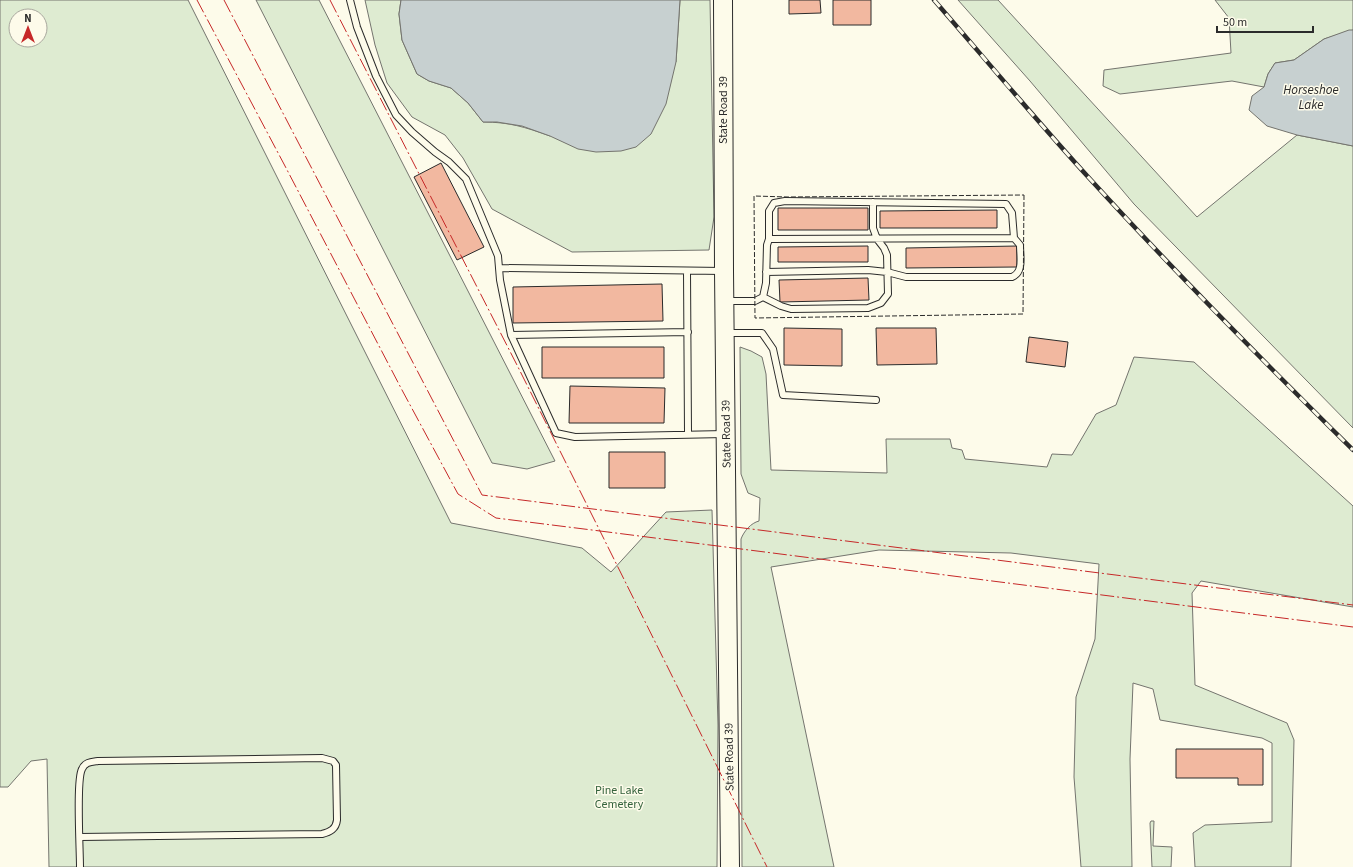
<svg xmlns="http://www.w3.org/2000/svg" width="1353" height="867" viewBox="0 0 1353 867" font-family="'Source Sans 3',sans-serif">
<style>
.green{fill:#deebd1;stroke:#74746e;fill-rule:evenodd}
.water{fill:#c7d0d0;stroke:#74746e}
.building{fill:#f2b8a0;stroke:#2b2b2b}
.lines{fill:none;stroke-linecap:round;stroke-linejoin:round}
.lane-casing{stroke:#2b2b2b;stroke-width:8}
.primary-casing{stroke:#2b2b2b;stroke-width:20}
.lane{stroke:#fdfbea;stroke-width:6}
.primary{stroke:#fdfbea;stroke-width:18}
.rail-casing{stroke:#2b2b2b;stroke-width:4.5}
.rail{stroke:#fdfbea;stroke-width:3;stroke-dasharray:9;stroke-linecap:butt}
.fence{stroke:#2b2b2b;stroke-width:1;stroke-dasharray:5 2;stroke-linecap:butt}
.power{stroke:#c62828;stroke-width:1;stroke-dasharray:14 3 2 3;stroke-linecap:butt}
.labels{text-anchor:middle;stroke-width:3;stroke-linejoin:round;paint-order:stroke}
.street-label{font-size:12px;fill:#2b2b2b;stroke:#fdfbea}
.park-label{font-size:12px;fill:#34623c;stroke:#fdfbea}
.water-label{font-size:13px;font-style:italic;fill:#2b2b2b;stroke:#fdfbea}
</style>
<rect width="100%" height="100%" fill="#fdfbea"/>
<path class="green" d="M0 0H188L451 523 582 548 611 572 666 512 712 510 718 725 717 867H49L47 759 31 761 8 787H0ZM16 16H40V40H16Z
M256 0H319L555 461 527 469 492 463Z
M365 0H401L399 14 402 40 417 74 429 81 451 88 468 103 483 122C509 122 525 127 550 136L676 62 680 0H710L714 217 709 250 572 252 492 209 463 158 445 135 412 117 387 83 375 45Z
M958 0H998L1197 217 1297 135 1353 146V428L1134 204 1030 81Z
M1215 0H1353V30L1324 39 1294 60 1275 63 1268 74 1264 87 1232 81 1120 94 1103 86 1104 70 1231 53 1229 18Z
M740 347 751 351 762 357 766 374 771 470 887 473 886 439H950L952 448 962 450 965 459 1047 467 1052 454 1072 455 1096 414 1116 405 1134 357 1194 362 1353 506V607L1201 581 1192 593 1195 685 1287 723 1294 740 1291 867H1195L1193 833 1205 825 1272 822V743L1262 738 1160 720 1153 689 1133 683 1130 759 1132 867H1081L1074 777 1076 697 1095 639 1099 564 1011 553 879 550 771 567 834 867H742L741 539C744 531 751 523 759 521L760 498 748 493 741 474Z
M1151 821H1154L1153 846 1172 847 1171 867H1152L1150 823Z"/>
<path class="water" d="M401 0H680L676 62 666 104 651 134 636 147 621 151 596 152 578 149 550 136 522 126 497 122H483L468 103 451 88 429 81 417 74 402 40 399 14Z
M1349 30H1353V146L1297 135 1267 126 1249 110 1252 96 1264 87 1268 74 1275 63 1294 60 1324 39Z"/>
<path class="building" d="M789 0H820L821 13 789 14Z
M833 0H871V25H833Z
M441 163 484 247 457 260 414 177Z
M778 208H868V230H778Z
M997 210V228H880V211Z
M868 246V262H778V247Z
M1017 246V267L906 268V248Z
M868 278 869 300 780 302 779 280Z
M662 284 663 321 513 323V287Z
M784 328 842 329V366L784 365Z
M876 328H936L937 364 877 365Z
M1029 337 1068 342 1065 367 1026 362Z
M542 347H664V378H542Z
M570 386 665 388 664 423H569Z
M609 452H665V488H609Z
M1176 749H1263V785H1238V778H1176Z"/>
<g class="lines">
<defs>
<path id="lane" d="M350 0 357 27 376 76 396 115 412 132 435 152 449 162 466 179 498 256 500 280 511 335 556 433 575 437 725 434
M499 268 723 271
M687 271 688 434
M766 272 868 270 887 272 906 277H1012C1024 272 1020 257 1020 245L1014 238
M763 297 781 306 791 309 868 308 881 303 888 294 887 255 884 248 877 239 873 228V202
M726 301H755L763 297 766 283 767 245 769 239 1014 238 1012 213 1006 204 785 201 774 203 769 211V239
M726 333H762L773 349 783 395 876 400
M511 335 688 332
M80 837 322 834C330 832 336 829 337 820L336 765 333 761 322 758 98 761C91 762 85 762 82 769 76 780 80 849 80 867"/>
<path id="primary" d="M723 0 724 271 730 867"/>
</defs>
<use href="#lane" class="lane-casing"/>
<use href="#primary" class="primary-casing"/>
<use href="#lane" class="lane"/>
<use href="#primary" class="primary"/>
<defs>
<path id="rail" d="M934 0C986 60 1037 121 1090 179 1175 272 1264 362 1353 450"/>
</defs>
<use href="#rail" class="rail-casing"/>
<use href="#rail" class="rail"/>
<path class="fence" d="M1024 195 1023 314 755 318 754 196 788 197Z"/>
<path class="power" d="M197 0 285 166 402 390 458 494 496 518 600 531 767 867
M224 0 482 495 1353 605
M330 0 518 367 600 531 1353 627"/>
</g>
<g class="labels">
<g class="street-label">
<text transform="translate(723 110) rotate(-90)" y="4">State Road 39</text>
<text transform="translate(726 434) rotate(-91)" y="4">State Road 39</text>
<text transform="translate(729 757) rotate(-91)" y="4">State Road 39</text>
</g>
<g class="park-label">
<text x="619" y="794">Pine Lake<tspan x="619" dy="14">Cemetery</tspan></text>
</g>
<g class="water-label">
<text x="1311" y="94">Horseshoe<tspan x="1311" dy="15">Lake</tspan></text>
</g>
</g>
<g transform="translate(28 28)"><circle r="19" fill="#fdfbea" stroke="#a9a89e"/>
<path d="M0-3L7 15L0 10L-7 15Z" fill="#c62828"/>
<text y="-6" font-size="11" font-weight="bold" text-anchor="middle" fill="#2b2b2b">N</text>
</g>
<path d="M1217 26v6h96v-6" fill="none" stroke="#2b2b2b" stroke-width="2"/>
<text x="1223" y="26" font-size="12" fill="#2b2b2b" stroke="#fdfbea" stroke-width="3" paint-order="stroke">50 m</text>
</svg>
